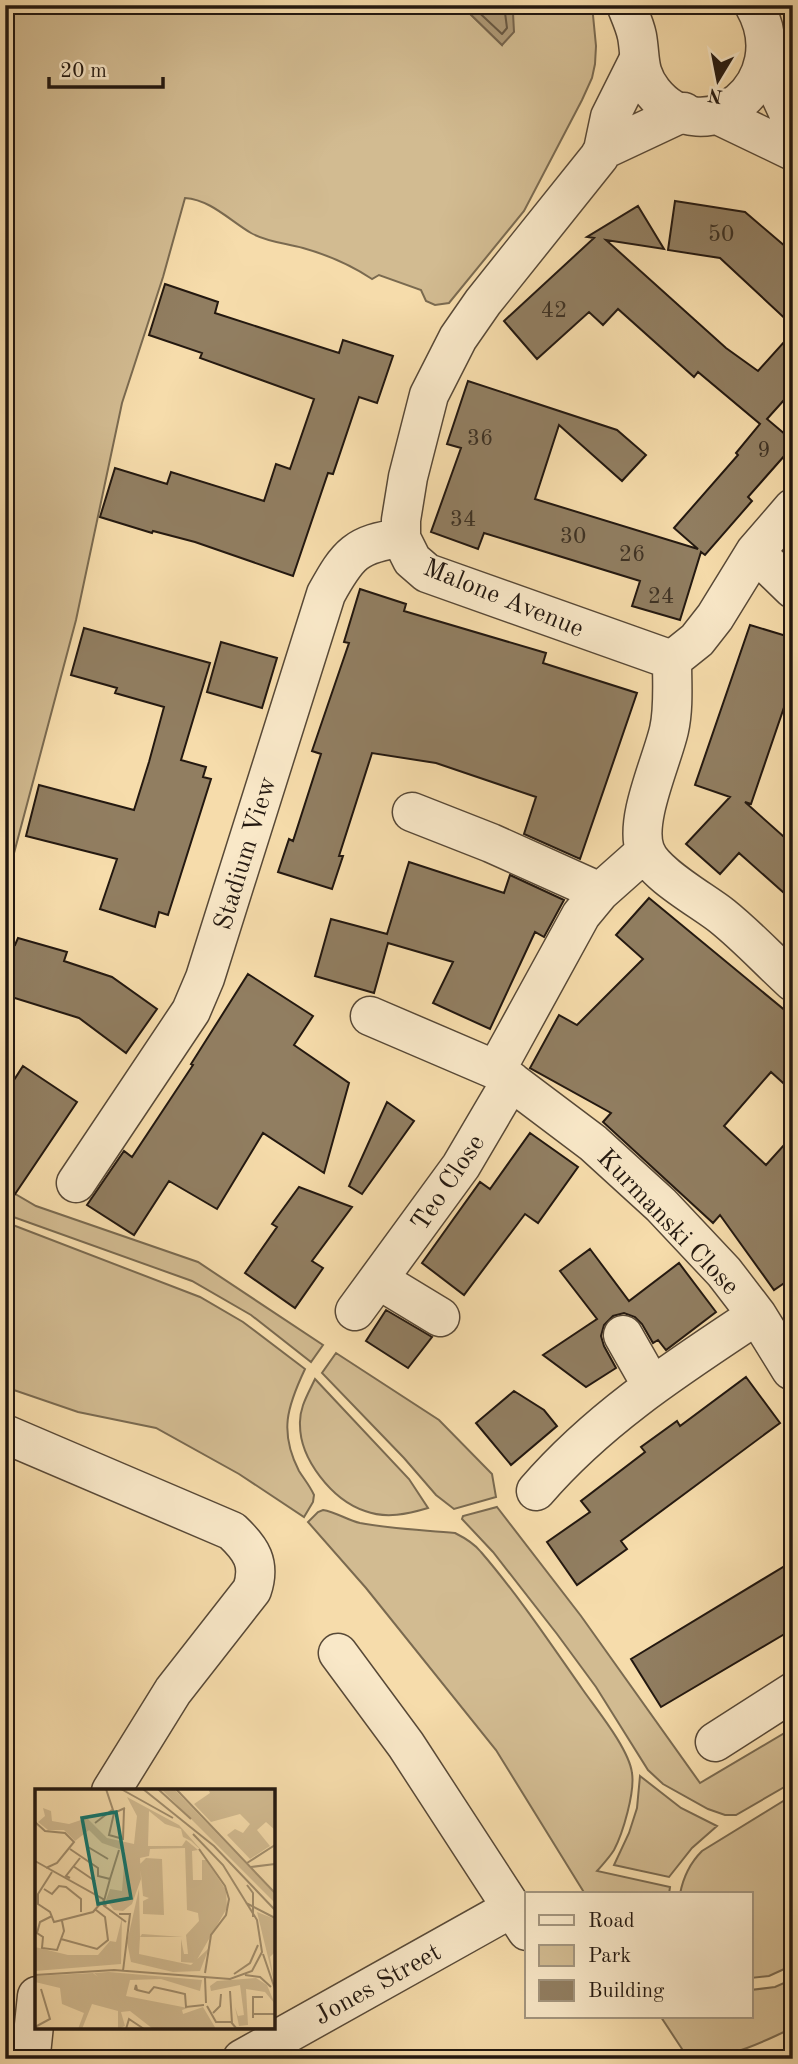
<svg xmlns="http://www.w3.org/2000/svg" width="798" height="2064" viewBox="0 0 798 2064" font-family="'Old Standard TT',serif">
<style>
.green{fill:#d2bb91;stroke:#7a6a50;stroke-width:2}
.water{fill:#ae9976;stroke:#76654d;stroke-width:2}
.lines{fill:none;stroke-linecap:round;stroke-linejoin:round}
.shore{stroke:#685843;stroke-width:2}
.building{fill:#917e61;stroke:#231810;stroke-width:2}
.minor-casing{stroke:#584937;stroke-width:41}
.tertiary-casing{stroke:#584937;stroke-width:41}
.minor{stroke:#f9e8c8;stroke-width:38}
.tertiary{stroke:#f9e8c8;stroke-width:38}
.labels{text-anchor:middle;stroke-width:5;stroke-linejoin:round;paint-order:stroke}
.number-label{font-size:23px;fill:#3e3224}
.street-label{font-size:26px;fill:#231810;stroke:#f9e8c8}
.inset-road{fill:none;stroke:#a28e6d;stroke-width:2}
.view{fill:#0f766e;fill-opacity:0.15;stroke:#0f766e;stroke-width:3.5}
.inset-edge{fill:none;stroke:#231810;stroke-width:3.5}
</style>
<rect width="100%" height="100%" fill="#f6dcab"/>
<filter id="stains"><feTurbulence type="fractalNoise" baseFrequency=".00286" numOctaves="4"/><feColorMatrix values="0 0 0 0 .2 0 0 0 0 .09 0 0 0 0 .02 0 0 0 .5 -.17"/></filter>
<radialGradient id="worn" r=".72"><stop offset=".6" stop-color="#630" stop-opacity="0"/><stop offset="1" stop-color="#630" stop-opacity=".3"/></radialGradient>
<path class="green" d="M5 5H461L502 45 513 13 510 5H592L596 46 595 64 592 78 582 100 524 211 449 303 435 305 426 301 421 290 379 275 372 279C351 265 328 255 303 248 285 243 267 242 251 233 229 220 211 200 185 198L163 277 122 403 76 620 5 887Z
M5 1188 36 1206 198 1262 323 1345 311 1362 251 1315 192 1281 5 1214Z
M5 1222 200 1297 243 1322 305 1369C287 1407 279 1432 299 1471 304 1479 310 1486 314 1495L313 1502 304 1517 239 1474 156 1428 78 1412 5 1387Z
M336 1353 439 1420 492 1474 496 1497 454 1509 436 1495 404 1458 322 1373Z
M315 1379 409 1479 428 1508C408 1514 386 1519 365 1511 332 1500 300 1459 300 1425 299 1408 308 1394 315 1379Z
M497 1507 581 1616 700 1783 793 1728V1782L736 1815H725L708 1809 663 1784 648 1770 596 1687 557 1634 493 1552 462 1519 463 1516Z
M323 1510C336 1512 347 1520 360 1523 391 1529 424 1530 455 1533 465 1538 474 1543 481 1552 518 1595 550 1643 583 1690 597 1710 629 1749 632 1773 635 1792 623 1833 614 1850 609 1858 603 1864 597 1871L670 1887 669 1894H585L496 1750 366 1588 308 1522 318 1512Z
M640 1776 681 1808 717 1826 692 1848 669 1877 614 1865 629 1833 637 1808Z
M793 1795V1965L769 1976 751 1978V1894H680C683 1878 690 1863 702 1851Z
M793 1979V2028C754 2045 727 2063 684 2052L661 2017H751V1990L775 1987Z"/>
<path class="water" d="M461 5H510L513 13 514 32 502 45Z"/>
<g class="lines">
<path class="shore" d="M471 5 502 34 507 28 504 5"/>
</g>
<path class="building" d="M675 201 745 212 793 253V326L720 258 668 250Z
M638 206 664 249 606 240 726 348 758 371 793 332V390L767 419 793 441V446L748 497 752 501 705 555 701 552 680 620 632 606 640 581 484 533 478 549 431 532 461 448 447 444 468 381 617 430 646 455 622 481 559 425 535 499 698 549 674 528 738 455 736 453 760 424 698 372 694 377 618 309 603 325 589 312 537 359 504 321 594 238 587 237Z
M165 284 218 302 215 313 339 353 343 340 393 356 377 403 359 397 333 474 328 473 293 576 195 542 153 531 152 533 100 517 115 468 167 484 171 472 264 501 276 464 290 469 314 399 200 358 202 353 149 335Z
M360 589 406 604 404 611 546 653 543 663 637 693 580 859 524 834 536 797 436 763 372 753 339 856H343L332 889 278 872 289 839 293 841 321 754 312 751 349 643 344 642Z
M750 625 793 638V681L751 804 745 802 793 845V901L739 853 720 874 686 844 730 797 695 785Z
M84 628 210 663 181 760 206 767 203 777 211 779 168 915 159 912 155 927 100 909 117 859 26 836 39 785 134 810 149 762 164 707 115 693 117 688 71 675Z
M221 642 277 658 262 708 207 692Z
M409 862 504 893 510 875 564 900 544 937 535 932 490 1029 433 1003 453 962 388 943 374 993 315 976 331 919 387 934Z
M649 898 793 1017V1092L771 1072 724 1126 766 1165 793 1135V1277L774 1290 720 1215 713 1223 603 1122 611 1113 530 1068 559 1015 577 1025 643 959 616 935Z
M18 938 67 952 64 961 112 977 157 1009 126 1053 79 1018 5 995V942L15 945Z
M248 974 313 1016 294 1045 349 1083 324 1173 263 1133 217 1209 169 1181 134 1235 87 1205 124 1151 132 1157 193 1065 191 1064Z
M23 1066 77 1102 5 1209V1094Z
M387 1102 414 1121 362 1194 349 1186Z
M530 1133 578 1167 538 1223 525 1214 464 1295 422 1263 480 1182 490 1189Z
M299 1187 352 1207 312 1261 323 1268 295 1308 245 1273 277 1227 272 1224Z
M590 1249 629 1301 679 1263 716 1312 666 1350 658 1340 653 1343 642 1324 635 1317 624 1313 613 1316 604 1325 601 1336 604 1346 616 1368 586 1387 543 1355 597 1319 560 1271Z
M386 1310 432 1337 408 1368 366 1341Z
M746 1377 780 1423 621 1541 627 1549 577 1585 547 1542 590 1512 581 1501 645 1452 641 1447 677 1421 680 1426Z
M514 1391 544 1410 557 1426 511 1465 476 1423Z
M793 1561V1629L661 1707 631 1659Z"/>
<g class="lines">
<defs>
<path id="minor" d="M638 61 610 117 603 150 599 157 483 302 458 338 429 395 408 477 401 520V538L412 560 427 573 672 660C672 683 674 708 669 730 662 761 634 820 645 850 653 874 702 900 722 916 747 936 769 960 793 982
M603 150 684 112
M755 552 793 589
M672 660 697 640 715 617 755 552 793 508
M412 812 491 843 600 892
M370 1016 496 1070 593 1143 661 1205 724 1272 757 1315 791 1370
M496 1070 581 915 600 892 645 852
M76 1183 191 1011 205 978 326 594C348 554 356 544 401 538
M379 1280 440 1317
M355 1311 461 1166 511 1081
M623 1335 652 1386
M5 1434 232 1531C251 1549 261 1563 252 1590L173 1691 111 1791
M536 1491C599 1418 677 1368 757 1315
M338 1653 406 1745 527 1931
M715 1742 793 1692
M31 2054 37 1996
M242 2059 512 1908"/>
<path id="tertiary" d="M626 5C630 15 635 26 637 36 641 58 637 72 653 92 705 157 798 82 754 5
M768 69 793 123
M718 115 793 151"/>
</defs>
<use href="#minor" class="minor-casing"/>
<use href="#tertiary" class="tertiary-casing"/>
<use href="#minor" class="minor"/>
<use href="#tertiary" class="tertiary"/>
</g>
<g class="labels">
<g class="number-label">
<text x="721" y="241">50</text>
<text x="554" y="317">42</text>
<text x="480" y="445">36</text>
<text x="764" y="457">9</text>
<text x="463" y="526">34</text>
<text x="573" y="543">30</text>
<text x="632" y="561">26</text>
<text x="661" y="603">24</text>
</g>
<g class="street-label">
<text transform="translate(504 597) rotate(22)" y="9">Malone Avenue</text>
<text transform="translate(244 853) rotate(-73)" y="9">Stadium View</text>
<text transform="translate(447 1182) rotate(-56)" y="9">Teo Close</text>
<text transform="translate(669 1221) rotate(46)" y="9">Kurmanski Close</text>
<text transform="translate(377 1983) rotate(-29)" y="9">Jones Street</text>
</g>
</g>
<g transform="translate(35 1789)">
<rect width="240" height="240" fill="#f6dcab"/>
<path d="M126 0H139L240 105V114ZM173 0H240V41L231 33 222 41 235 57 215 70 192 46 200 40 208 44 215 35 205 25 176 33 159 15 175 4ZM92 8 144 36 167 62 156 52 148 48 146 40 130 35 114 22 113 57H147L151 51 163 61 157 62 158 91H167V71H171L191 101 192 119 160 174 146 173V150L149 165H153L151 146 164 132 163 124 152 121 150 59 115 60 114 67 105 69 106 90 97 115 88 122 79 121 71 111 75 100 87 102 90 62 67 54 54 41 40 52 29 41H13L3 33 10 27 8 19 16 22 17 32 34 35 52 29 72 49 99 55 102 27ZM111 69 127 70 129 126 108 125V112L114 109 108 107 105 75ZM104 100 105 148 107 145 148 148H105L104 165 156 176 174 159 165 182 138 183 96 173 92 153ZM222 123 240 130V163L235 168 240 197ZM87 129 86 175 0 182V158L33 166H63L75 152 81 153ZM74 183 167 191 165 202 126 190 95 191 91 207 153 219 147 221 148 225 168 218 181 240H118L95 222 86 223 90 237 83 240V222L57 215 47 240H43L49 224 27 215 25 199 0 193V187L58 184 63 188 59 184ZM221 189 232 196 240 215 230 203 211 200 213 236 204 237 200 218 203 227 209 226 205 196 176 202 175 197 182 192Z" fill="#d2bb91"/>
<path class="inset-road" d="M71 0 79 24 90 19M86 0 138 29M108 0 179 57 240 121M123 0 156 30M141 0 240 104M79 24 74 46 88 50 89 20M0 33 10 42 30 44 39 53 22 74 11 79M60 34 77 21M53 58 73 70M35 60 63 79V87L75 90 69 112M164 60 190 97 194 110 191 126 176 146 170 184M0 72 68 110 71 117M212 74 240 56M38 77 60 92M216 78 240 75M17 83 3 105V115L15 123 19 133 58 123 65 115M35 89 31 87 45 69M75 90 84 61M212 96 218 104V128M9 100 17 105 24 97 31 98 46 110V123M211 114 240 129M68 116 91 133M84 125H95L88 182M17 127 5 133 2 144 8 148 7 159 22 161 29 142 27 132M26 150 62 160 73 151 70 128 61 121M228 165 240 200M199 185 215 174 223 156M0 186 79 181 195 190 217 182 227 163 222 131 188 76 158 45M210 186 225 188 236 198M170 189 171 214M102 201 101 196 100 200 102 201 114 204 119 198 137 202 150 205 151 218 169 216M195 202 197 234M172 217 181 233H196L201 239H240M178 224 185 217 186 205M218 225H240M218 229V208H228M0 238 15 230 6 200M91 240 94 230 109 240"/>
<path class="view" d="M81 23 96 109 63 115 47 29Z"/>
<rect width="240" height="240" class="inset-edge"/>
</g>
<rect width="798" height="2064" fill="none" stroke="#f6dcab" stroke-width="28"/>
<rect x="7" y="7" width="784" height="2050" fill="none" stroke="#231810" stroke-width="3.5"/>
<rect x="14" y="14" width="770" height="2036" fill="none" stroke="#231810" stroke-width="2"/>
<rect x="525" y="1892" width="228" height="126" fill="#f9e8c8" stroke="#a3957e" stroke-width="2"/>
<rect x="539" y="1915" width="35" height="10" fill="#f9e8c8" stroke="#a3957e" stroke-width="2"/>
<text x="588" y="1927" font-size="21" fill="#231810">Road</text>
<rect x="539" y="1945" width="35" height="21" fill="#d2bb91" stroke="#a3957e" stroke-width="2"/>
<text x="588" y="1962" font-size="21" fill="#231810">Park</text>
<rect x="539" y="1980" width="35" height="21" fill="#917e61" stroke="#a3957e" stroke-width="2"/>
<text x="588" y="1997" font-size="21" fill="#231810">Building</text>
<g transform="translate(718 80) rotate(190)" stroke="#f9e8c8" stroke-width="5" paint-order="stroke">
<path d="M0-5L12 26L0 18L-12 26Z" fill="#231810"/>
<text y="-10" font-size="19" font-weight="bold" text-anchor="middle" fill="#231810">N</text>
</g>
<path d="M49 77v10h114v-10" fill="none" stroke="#231810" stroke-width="3.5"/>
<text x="60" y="77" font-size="21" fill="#231810" stroke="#f9e8c8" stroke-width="5" paint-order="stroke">20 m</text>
<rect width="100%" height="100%" filter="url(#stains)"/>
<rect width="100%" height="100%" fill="url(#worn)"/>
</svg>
